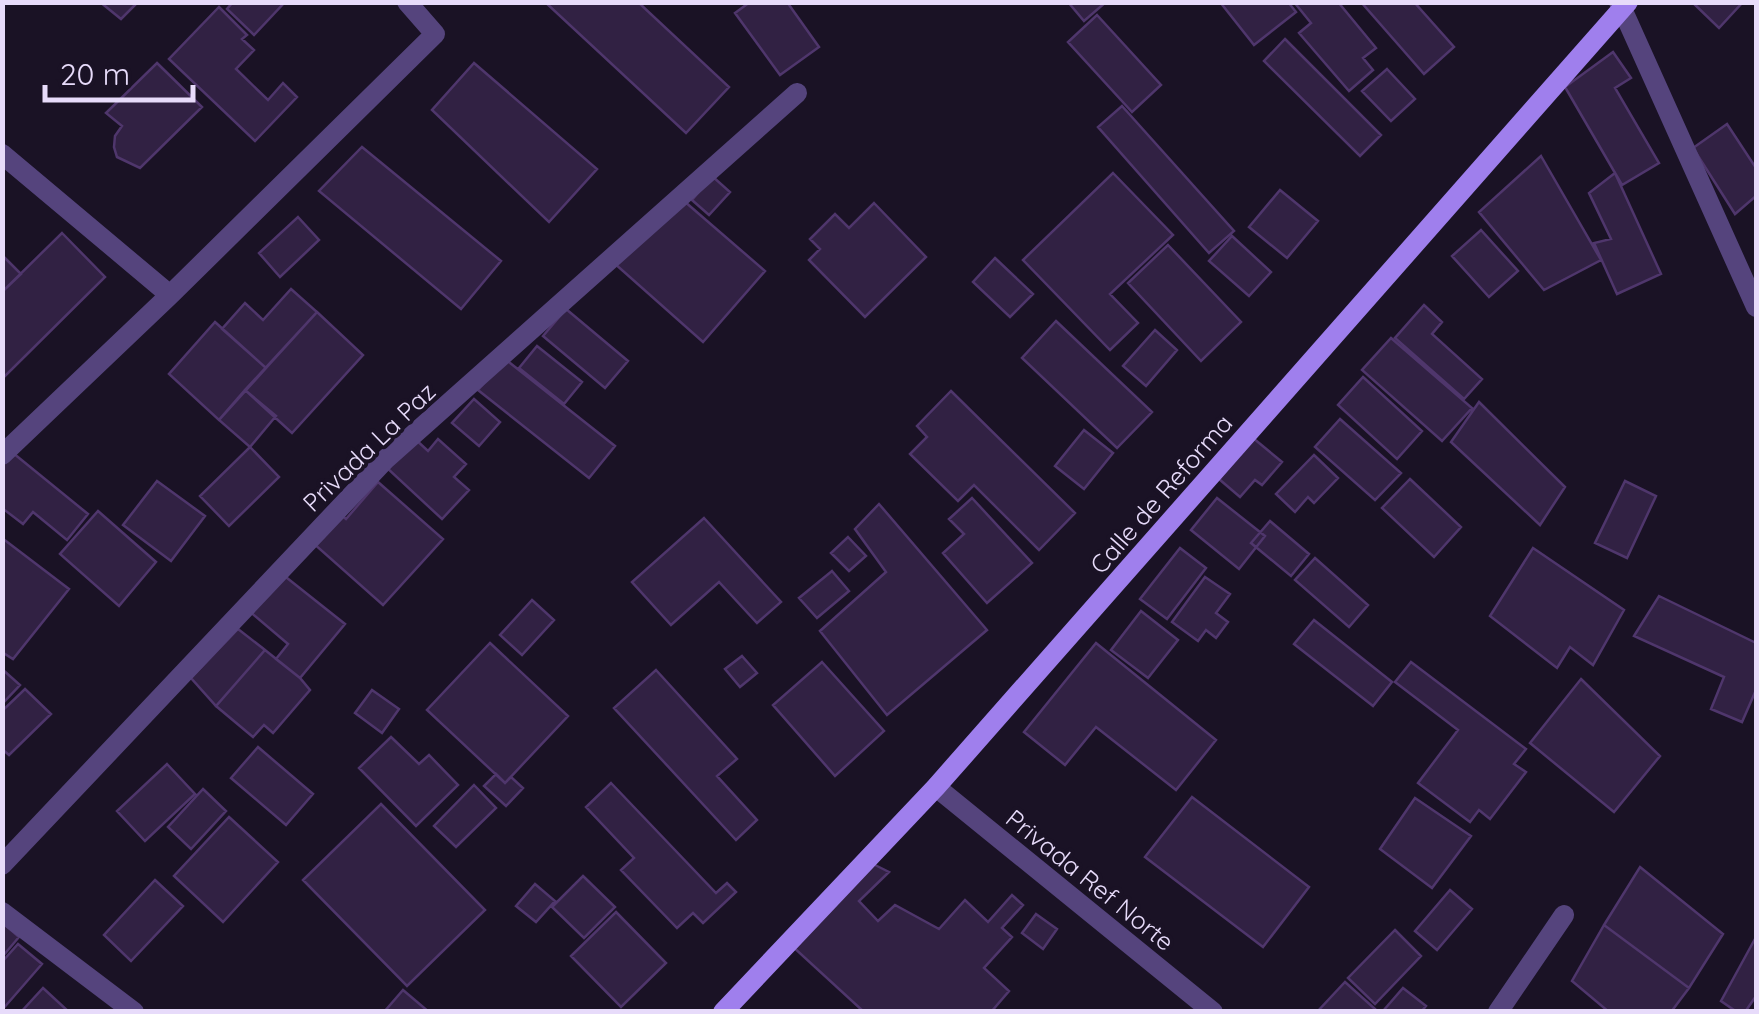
<svg xmlns="http://www.w3.org/2000/svg" width="1759" height="1014" viewBox="0 0 1759 1014" font-family="Quicksand,sans-serif">
<style>
.building{fill:#312143;stroke:#4f366c;stroke-width:2.5}
.lines{fill:none;stroke-linecap:round;stroke-linejoin:round}
.minor{stroke:#55447d;stroke-width:20}
.secondary{stroke:#9f7fed;stroke-width:20}
.labels{text-anchor:middle;stroke-width:8;stroke-linejoin:round;paint-order:stroke}
.street-label{font-size:25px;fill:#e7dbfa;stroke:#1a1225}
</style>
<rect width="100%" height="100%" fill="#1a1225"/>
<path class="building" d="M100 2H138L121 19Z
M233 2H285L254 35 227 9Z
M545 2H638L729 87 686 133Z
M750 2H787L819 47 780 75 735 13Z
M1068 2H1106L1084 21Z
M1220 2H1288L1296 12 1254 45Z
M1294 2H1338L1376 48 1363 58 1373 70 1349 91 1299 33 1311 23Z
M1361 2H1414L1454 47 1424 74Z
M1692 2H1741L1742 3 1719 28Z
M219 7 247 35 242 39 254 50 236 69 268 100 283 83 297 97 255 141 169 59Z
M1097 15 1161 85 1132 112 1068 42Z
M1285 39 1381 135 1360 156 1264 61Z
M1613 52 1631 78 1615 88 1659 163 1622 185 1565 87Z
M157 63 202 107 140 168 117 157 114 147 115 136 122 126 106 113Z
M474 63 597 169 549 222 432 110Z
M1387 69 1415 99 1391 121 1362 91Z
M1122 106 1234 231 1209 253 1098 127Z
M1727 124 1756 168V196L1735 214 1693 148Z
M362 147 501 261 461 309 319 191Z
M1541 156 1601 260 1544 290 1479 212Z
M1113 173 1173 235 1110 294 1138 323 1110 350 1023 260Z
M1615 173 1661 274 1617 294 1594 243 1611 239 1589 193Z
M712 176 730 192 709 215 692 200Z
M1280 190 1318 221 1287 258 1249 227Z
M684 201 765 271 703 342 614 263Z
M874 203 926 257 865 317 809 260 820 249 810 239 835 214 849 228Z
M298 217 319 240 280 277 259 253Z
M1481 230 1518 271 1489 297 1452 256Z
M62 233 105 277 3 378 2 292Z
M1232 236 1271 272 1249 296 1209 261Z
M1168 245 1241 322 1201 361 1128 283Z
M2 255 21 274 2 292Z
M995 258 1033 294 1010 317 973 282Z
M291 289 317 312 266 368 222 329 245 303 263 320Z
M1424 305 1442 322 1432 334 1482 379 1464 399 1395 338Z
M566 309 628 361 605 388 543 336Z
M317 312 363 355 292 433 245 390Z
M1056 321 1152 412 1117 448 1022 358Z
M215 322 266 368 219 420 169 374Z
M1155 330 1177 350 1146 386 1123 366Z
M1391 338 1472 408 1442 441 1362 370Z
M537 346 582 382 564 404 519 368Z
M505 359 615 446 589 478 478 390Z
M1363 377 1422 431 1397 459 1338 405Z
M245 390 276 416 250 447 219 420Z
M951 391 1075 513 1039 550 974 485 958 501 910 454 927 437 917 426Z
M474 399 500 422 479 446 452 423Z
M1479 402 1565 487 1540 525 1451 442Z
M1340 419 1401 473 1375 500 1315 447Z
M1084 430 1113 453 1084 489 1055 466Z
M414 438 428 451 438 439 466 464 454 477 469 490 442 519 387 468Z
M1253 438 1282 462 1262 485 1255 480 1240 497 1219 479Z
M250 447 279 477 229 526 200 496Z
M13 453 88 514 67 540 33 512 23 524 2 508V460Z
M1314 455 1338 478 1314 503 1308 497 1295 512 1276 494Z
M1410 479 1461 527 1434 557 1382 508Z
M157 481 205 516 171 561 123 525Z
M1625 481 1656 496 1627 558 1595 543Z
M378 482 443 539 383 605 313 543 340 514 346 519Z
M972 498 1032 563 987 603 943 553 964 534 949 519Z
M1217 498 1265 536 1239 569 1191 530Z
M879 504 987 630 887 715 820 631 886 572 855 529Z
M98 511 156 562 119 606 60 554Z
M704 518 781 602 757 623 719 582 671 625 632 582Z
M1270 521 1309 554 1291 576 1251 543Z
M848 537 866 556 849 571 831 553Z
M2 538 69 589 13 659 2 652Z
M1180 548 1206 568 1167 619 1140 599Z
M1533 548 1624 610 1593 665 1570 647 1557 668 1490 616Z
M1315 558 1368 605 1349 627 1295 580Z
M832 571 849 591 817 618 799 598Z
M282 574 345 624 300 678 276 659 288 644 248 610Z
M1205 577 1230 594 1216 613 1228 622 1216 638 1206 630 1198 641 1172 622Z
M1659 596 1756 643V690L1742 722 1711 709 1724 677 1634 636Z
M532 600 554 620 522 655 500 635Z
M1141 611 1178 640 1148 678 1111 650Z
M1314 620 1392 682 1373 706 1294 644Z
M238 629 265 650 216 706 191 678Z
M490 643 568 716 505 783 427 710Z
M1096 643 1216 740 1176 790 1096 727 1065 765 1024 732Z
M265 650 300 678 310 690 273 733 264 725 253 737 216 706Z
M742 656 757 673 740 687 725 669Z
M822 662 884 731 835 776 773 705Z
M1411 662 1526 749 1514 764 1526 772 1490 819 1479 810 1470 822 1418 783 1458 730 1395 682Z
M2 669 20 685 2 704Z
M656 670 737 759 717 776 757 820 736 840 614 708Z
M1581 679 1660 756 1614 812 1530 743Z
M25 689 51 714 9 755 2 749V711Z
M372 690 399 709 382 733 355 713Z
M391 737 419 764 429 755 458 785 416 826 359 768Z
M258 747 313 794 286 825 231 778Z
M167 764 195 794 145 841 117 811Z
M496 774 505 783 511 777 523 788 506 806 484 786Z
M611 783 716 893 727 883 736 892 703 923 693 913 677 928 621 870 634 858 586 807Z
M474 785 496 808 456 847 434 826Z
M203 789 226 811 191 849 168 827Z
M1192 797 1309 887 1263 947 1145 857Z
M1415 798 1471 836 1432 888 1380 849Z
M381 804 485 910 407 986 303 880Z
M229 817 278 862 223 922 174 876Z
M869 862 889 872 859 901 878 921 895 905 939 929 965 900 988 922 1012 895 1023 905 1002 928 1012 937 984 968 1009 991 991 1012H864L792 946Z
M1640 867 1723 934 1689 988 1604 925Z
M583 876 615 907 584 938 552 907Z
M155 880 183 906 131 961 104 935Z
M535 884 555 901 536 922 516 906Z
M1450 890 1472 909 1437 950 1415 931Z
M616 912 666 963 621 1007 571 956Z
M1036 914 1057 929 1043 949 1022 933Z
M2 922 19 937 2 957Z
M1604 925 1689 988 1671 1012H1609L1572 981Z
M1395 930 1421 956 1375 1004 1348 978Z
M1756 937V996L1745 1012H1737L1721 1001Z
M18 944 42 964 2 1010V962Z
M1345 982 1375 1009 1373 1012H1317Z
M43 988 69 1012H21Z
M1403 988 1426 1006 1421 1012 1383 1011Z
M403 990 429 1012H384Z"/>
<g class="lines">
<path class="minor" d="M1619 2 1756 307
M2 154 170 295
M2 455 170 295 435 34 407 2
M936 787 1213 1012
M2 865 386 459 797 93
M2 912 134 1012
M1498 1012 1564 915"/>
<path class="secondary" d="M723 1012 936 787 1628 2"/>
</g>
<g class="labels">
<g class="street-label">
<text transform="translate(369 447) rotate(-44)" y="9">Privada La Paz</text>
<text transform="translate(1161 494) rotate(-49)" y="9">Calle de Reforma</text>
<text transform="translate(1090 880) rotate(39)" y="9">Privada Ref Norte</text>
</g>
</g>
<rect width="1759" height="1014" fill="none" stroke="#e7dbfa" stroke-width="10"/>
<path d="M45 85v15h148v-15" fill="none" stroke="#e7dbfa" stroke-width="5"/>
<text x="60" y="85" font-size="30" fill="#e7dbfa" stroke="#1a1225" stroke-width="8" paint-order="stroke">20 m</text>
</svg>
